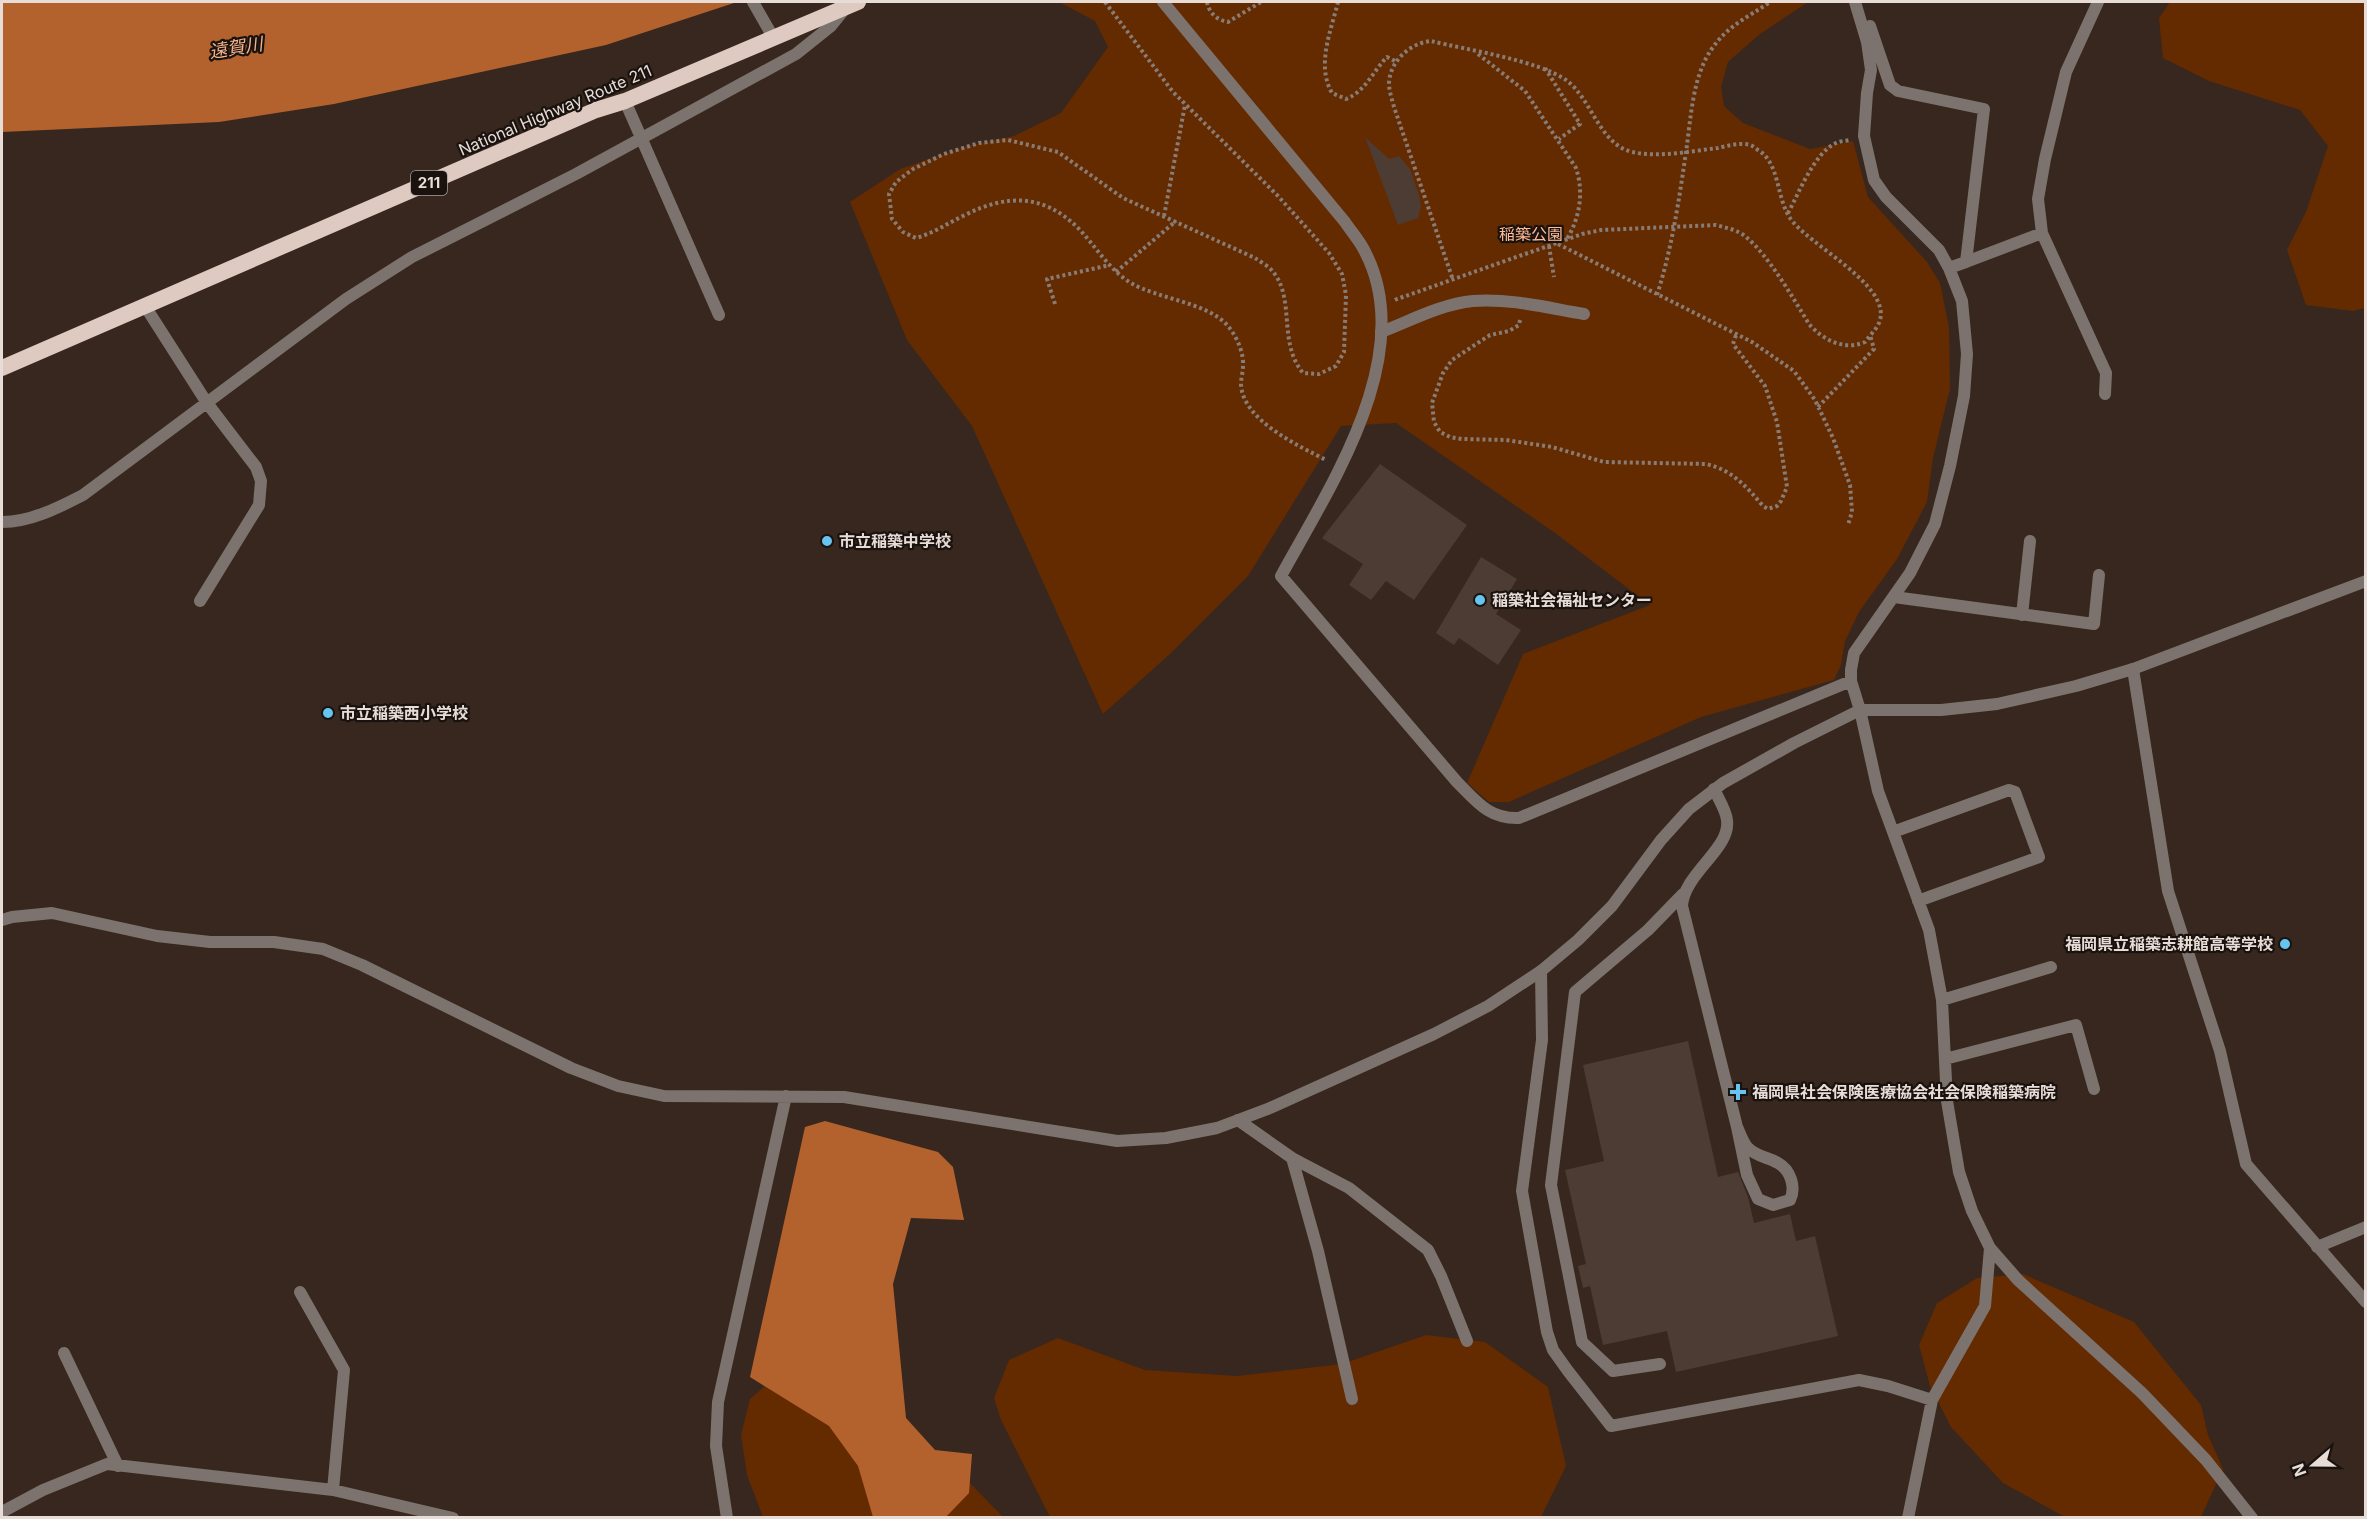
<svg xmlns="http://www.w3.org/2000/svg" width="2367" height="1519" viewBox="0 0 2367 1519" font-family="Inter,'Noto Sans JP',sans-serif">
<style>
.green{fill:#642a00}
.water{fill:#b3622e}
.building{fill:#4d3c33}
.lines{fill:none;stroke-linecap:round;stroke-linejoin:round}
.path{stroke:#897c74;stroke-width:4;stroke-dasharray:3 3;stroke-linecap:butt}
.service{stroke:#7c736e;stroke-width:12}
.minor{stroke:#7c736e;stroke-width:12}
.tertiary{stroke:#7c736e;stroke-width:12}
.trunk{stroke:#decac0;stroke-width:16}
.poi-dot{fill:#67c4ef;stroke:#19120e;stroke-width:2}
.labels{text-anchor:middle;stroke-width:4.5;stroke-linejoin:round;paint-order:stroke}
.shield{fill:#19120e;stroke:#a99f9a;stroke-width:1.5}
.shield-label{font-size:15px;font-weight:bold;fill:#e7dcd6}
.street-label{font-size:16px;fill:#e7dcd6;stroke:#19120e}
.park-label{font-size:16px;fill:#ffbc96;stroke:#19120e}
.poi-label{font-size:16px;font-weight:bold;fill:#e7dcd6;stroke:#19120e;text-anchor:start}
.water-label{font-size:18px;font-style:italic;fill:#f5b38d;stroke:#19120e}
</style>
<rect width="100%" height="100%" fill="#37271e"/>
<path class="green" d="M1059 2H1808L1760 34 1728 62 1721 87 1724 106 1743 123 1810 149 1853 141 1868 197 1927 262 1940 283 1949 327 1950 389 1933 458 1927 502 1897 559 1859 612 1845 641 1841 665 1834 680 1701 717 1509 802H1489L1467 783 1523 654 1650 605 1555 533 1396 423 1341 426 1248 576 1170 654 1103 714 972 426 907 340 850 202 900 169 967 146 1014 136 1061 113 1108 47 1095 21Z
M2170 2H2365V308L2353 311 2306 305 2287 250 2306 212 2328 146 2300 110 2209 81 2163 58 2159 18Z
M2023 1274 2134 1322 2201 1405 2208 1435 2223 1469 2201 1517H2065L2003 1483 1951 1427 1930 1386 1919 1345 1937 1303 1977 1278Z
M1426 1335 1485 1342 1548 1387 1566 1466 1541 1517H1050L1001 1420 994 1398 1009 1360 1058 1338 1145 1370 1237 1376 1342 1364Z
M782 1371 965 1478 1003 1517H763L747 1475 741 1435 750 1399Z"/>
<path class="water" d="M2 2H737L606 45 334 104 219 122 2 132Z
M825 1121 938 1152 953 1167 964 1220 911 1218 893 1284 906 1418 935 1450 972 1454 969 1493 946 1517H873L858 1466 829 1426 750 1377 805 1127Z"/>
<path class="building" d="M1365 137 1389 159 1399 156 1410 169 1419 195 1421 207 1418 218 1398 225Z
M1380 464 1467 525 1414 600 1386 581 1371 600 1349 585 1363 564 1322 538Z
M1481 557 1517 579 1496 614 1521 630 1498 665 1459 638 1454 645 1436 633Z
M1688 1041 1718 1177 1738 1172 1748 1197 1754 1223 1790 1214 1796 1241 1815 1236 1838 1336 1676 1372 1667 1331 1603 1345 1590 1286 1583 1288 1578 1266 1586 1264 1565 1170 1604 1161 1583 1065Z"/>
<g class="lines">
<path class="path" d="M1105 2 1173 92 1278 196 1329 253 1342 274 1346 295 1344 352 1336 366 1319 374 1303 373C1278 343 1295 300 1274 273 1270 267 1261 262 1255 258L1123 198 1058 152 1008 140 979 143 944 154 913 169 896 182 889 194 892 219 903 232 916 238C934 233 948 223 965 215 1007 194 1043 194 1077 227 1095 245 1109 270 1131 283 1158 299 1206 302 1227 325 1236 335 1244 352 1243 366 1243 372 1241 378 1241 384 1242 420 1299 446 1326 460
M1207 2C1209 13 1217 20 1228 22L1261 2
M1338 2C1331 31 1316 65 1332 93L1346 99C1366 91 1373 71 1387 57L1397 62
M1478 54 1525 91 1576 168C1584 192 1580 217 1567 239
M1545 68 1580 124 1559 139
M1788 213C1799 193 1814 153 1836 143 1840 141 1845 141 1850 140
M1164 216 1185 105
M1558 244 1752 342 1794 371 1815 400 1833 438 1850 485 1852 512 1848 525
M1549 246 1554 277
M1116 272 1176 221
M1657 295C1672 248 1679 200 1686 152 1691 119 1692 78 1711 50 1728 25 1747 18 1770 2
M1395 300 1397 299 1582 234 1601 230 1716 225C1727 228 1738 230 1746 237 1769 256 1793 298 1809 324 1823 340 1844 351 1865 342 1870 335 1878 328 1880 320 1890 284 1808 245 1790 218 1776 197 1780 163 1758 150 1755 148 1753 146 1750 145 1740 142 1727 146 1718 148 1691 151 1659 158 1632 152 1599 144 1592 99 1566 80 1537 60 1467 50 1431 41 1410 43 1390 61 1389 83 1389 91 1392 99 1394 107L1453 280
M1055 304 1047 279 1110 265
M1520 320 1519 325 1509 331 1490 335 1452 360 1443 373 1432 403 1434 422 1440 432 1450 437 1462 439 1506 440 1552 447 1604 462 1706 464C1732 470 1746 486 1763 506L1768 509 1777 506 1781 501 1787 487 1777 422 1765 386 1733 344 1736 335
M1818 407 1874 349 1870 335"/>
<path class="service" d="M1381 332C1410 321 1441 304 1473 301 1510 298 1548 308 1584 314
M2133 669 2168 891 2220 1051 2246 1164 2366 1302
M1714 789C1718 798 1726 810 1727 820 1731 849 1684 873 1682 906L1737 1127C1740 1133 1743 1143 1748 1148 1757 1157 1768 1157 1778 1163 1791 1170 1796 1188 1790 1200L1773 1205 1758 1199 1747 1175 1737 1127
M2317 1247 2366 1227
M1660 1364 1613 1371 1582 1342 1551 1185 1575 992 1648 930 1683 894"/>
<path class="minor" d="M1163 2 1345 222C1351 231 1358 239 1363 248 1421 352 1330 486 1281 576L1457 782C1477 802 1489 819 1519 818L1851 681
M1855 2 1867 42 1871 70 1867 93 1864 136 1874 180 1886 197 1939 250 1949 268 1962 301 1967 354 1964 396 1950 466 1935 524 1910 573 1854 653 1851 670V681L1860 710 1878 791 1929 930 1942 1000 1947 1101 1959 1172 1972 1211 1990 1248 2018 1280 2142 1393 2206 1460 2252 1518
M1870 26 1890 85 1898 91 1984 109 1966 262 1949 268
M625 101 719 315
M2042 233 2106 373 2105 394
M1966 262 2042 233 2038 199 2045 159 2066 72 2098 2
M145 306 207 403 256 467 261 481 259 505 200 601
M2 522C30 522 58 508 83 495L346 299 412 257 576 174 796 54 831 26 844 10
M1894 597 2094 624 2099 575
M2022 615 2030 541
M1893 832 2009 790 2015 792 2039 857 1918 901
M1541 971 1542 1040 1522 1191 1547 1332 1553 1350 1568 1371 1611 1426 1859 1380 1888 1386 1932 1400
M1942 1000 2051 967
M1945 1059 2076 1025 2094 1089
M1238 1120 1292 1158 1318 1251 1352 1399
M1292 1158 1349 1188 1428 1250 1441 1276 1467 1341
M300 1292 344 1370 333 1490
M64 1353 118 1466
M2 1512 43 1490 107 1464 333 1490 453 1518
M1908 1518 1932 1400 1985 1306 1990 1248"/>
<path class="tertiary" d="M753 2 773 37
M2 920 12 917 52 913 157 936 210 942H274L323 949 362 965 571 1068 618 1086 664 1096 844 1097 1117 1141 1166 1138 1217 1128 1270 1108 1434 1034 1488 1006 1541 971 1578 940 1612 906 1661 840 1689 809 1723 783 1794 743 1860 710H1941L1997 704 2076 686 2133 669 2366 581
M727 1518 716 1446 718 1402 786 1096"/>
<path class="trunk" d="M2 368 596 110 625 101 858 2"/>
</g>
<g class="poi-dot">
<circle cx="827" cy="541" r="6"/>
<circle cx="1480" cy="600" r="6"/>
<circle cx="328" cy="713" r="6"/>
<circle cx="2285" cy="944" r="6"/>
<path d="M1735 1083h6v6h6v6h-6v6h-6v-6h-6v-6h6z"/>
</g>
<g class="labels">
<rect class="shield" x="411" y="171" width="36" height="24" rx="4.5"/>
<g class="shield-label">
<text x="429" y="188">211</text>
</g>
<g class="street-label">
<text transform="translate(555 110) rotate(-23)" y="6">National Highway Route 211</text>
</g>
<g class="park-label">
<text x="1531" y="240">稲築公園</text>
</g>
<g class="poi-label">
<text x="839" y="547">市立稲築中学校</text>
<text x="1492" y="606">稲築社会福祉センター</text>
<text x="340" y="719">市立稲築西小学校</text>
<text x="2273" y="950" text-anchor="end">福岡県立稲築志耕館高等学校</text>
<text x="1752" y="1098">福岡県社会保険医療協会社会保険稲築病院</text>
</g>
<g class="water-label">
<text transform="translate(236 48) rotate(-9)" y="6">遠賀川</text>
</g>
</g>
<rect width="2367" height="1519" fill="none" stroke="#e7dcd6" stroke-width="6"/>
<g transform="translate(2313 1465) rotate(250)" stroke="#19120e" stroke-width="4.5" paint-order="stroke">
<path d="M0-4.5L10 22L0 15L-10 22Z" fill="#e7dcd6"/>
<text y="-9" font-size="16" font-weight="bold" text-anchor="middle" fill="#e7dcd6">N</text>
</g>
</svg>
